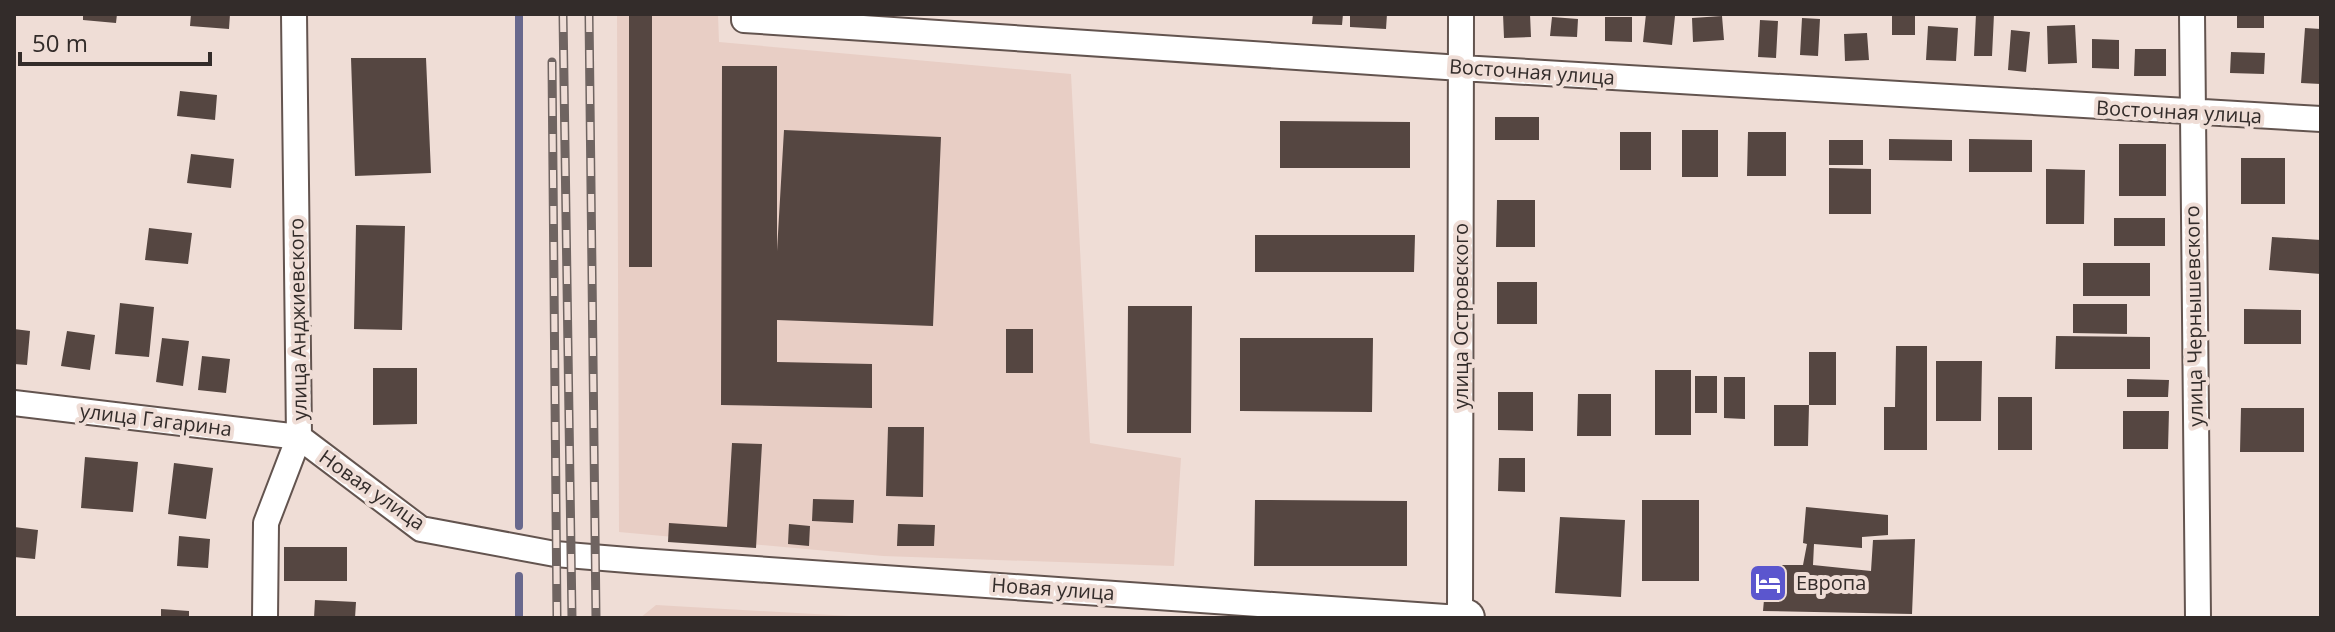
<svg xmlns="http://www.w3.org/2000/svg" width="2335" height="632" viewBox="0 0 2335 632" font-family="'Open Sans',sans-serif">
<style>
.built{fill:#e8cec5}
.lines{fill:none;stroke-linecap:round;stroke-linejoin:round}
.stream{stroke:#68688d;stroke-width:8}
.building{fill:#554641}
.street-casing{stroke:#63544f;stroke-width:28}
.secondary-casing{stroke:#63544f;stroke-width:40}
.street{stroke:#fff;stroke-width:24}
.secondary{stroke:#fff;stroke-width:36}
.rail-casing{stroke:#6f6461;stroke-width:9}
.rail{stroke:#efddd6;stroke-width:6;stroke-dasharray:18;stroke-linecap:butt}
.labels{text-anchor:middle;stroke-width:8;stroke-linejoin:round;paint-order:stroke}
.street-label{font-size:20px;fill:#332c2a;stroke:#efddd6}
.poi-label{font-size:20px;fill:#332c2a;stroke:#efddd6;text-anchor:start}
</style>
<rect width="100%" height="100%" fill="#efddd6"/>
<path class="built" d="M617 14H718L719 42 1071 74 1090 443 1181 458 1174 566 883 556 619 532Z
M656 605 885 618H640Z"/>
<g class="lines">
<path class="stream" d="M519 14V526
M519 618V576"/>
</g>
<path class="building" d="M83 14H117L116 23 83 20Z
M191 14H230L229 29 190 26Z
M629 14H652V267H629Z
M1313 14H1343L1342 25 1312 24Z
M1350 14H1387L1386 29 1350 27Z
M1503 14H1530L1531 37 1504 38Z
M1646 14 1675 16 1672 45 1643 42Z
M1892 14H1915V35H1892Z
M1976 14H1994L1992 56H1974Z
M2237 14H2264V28H2237Z
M1722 16 1724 40 1693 42 1692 18Z
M1552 17 1578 19 1577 37 1550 36Z
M1605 17H1632V42L1605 41Z
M1802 18 1820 19 1818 56 1800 55Z
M1760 20 1778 21 1776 58 1758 57Z
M2075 25 2077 63 2048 64 2047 26Z
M1928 26 1958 28 1956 61 1926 60Z
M2305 28 2321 29V84L2301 83Z
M2011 30 2030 32 2026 72 2008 70Z
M1867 33 1869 60 1845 61 1844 34Z
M2092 39 2119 40V69L2092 68Z
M2135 49H2166V76H2134Z
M2231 52 2265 53 2264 74 2230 73Z
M351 58H426L431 173 355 176Z
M722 66H777V251L784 130 941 137 933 326 777 320V362L872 364V408L721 405Z
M180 91 217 95 215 120 177 116Z
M1495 117H1539V140H1495Z
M1280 121 1410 122V168H1280Z
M1682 130H1718V177H1682Z
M1620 132H1651V170H1620Z
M1748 132H1786V176H1747Z
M1889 139 1952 140V161L1889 160Z
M1969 139 2032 140V172H1969Z
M1829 140H1863V165H1829Z
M2119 144H2166V196H2119Z
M191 154 234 159 231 188 187 183Z
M2241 158H2285V204H2241Z
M1829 168 1871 169V214H1829Z
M2046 169 2085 170 2084 224H2046Z
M1497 200H1535V247H1496Z
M2114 218H2165V246H2114Z
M356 225 405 226 402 330 354 329Z
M149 228 192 233 188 264 145 260Z
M1255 235H1415L1414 272H1255Z
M2272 237 2321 240V274L2269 270Z
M2083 263H2150V296H2083Z
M1497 282H1537V324H1497Z
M120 303 154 307 149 357 115 354Z
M2073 304H2127V334L2073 333Z
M1128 306H1192L1191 433H1127Z
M2244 309 2301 310V344H2244Z
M14 329 30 331 27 365 14 364Z
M1006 329H1033V373H1006Z
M67 331 95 335 90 370 61 366Z
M2056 336 2150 337V369H2055Z
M162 338 189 341 183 386 156 382Z
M1240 338H1373L1372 412 1240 411Z
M1896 346H1927V450H1884V407H1895Z
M1809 352H1836V405H1809Z
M202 356 230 359 226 393 198 390Z
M1936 361H1982L1981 421H1936Z
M373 368H417V424L373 425Z
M1655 370H1691V435H1655Z
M1695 376H1717V413H1695Z
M1724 377H1745V419L1724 418Z
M2127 379 2169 380 2168 397H2127Z
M1498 392H1533V431L1498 430Z
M1578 394H1611V436H1577Z
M1998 397H2032V450H1998Z
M1774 405H1809L1808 446H1774Z
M2241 408H2304V452H2240Z
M2123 411H2169L2168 449H2123Z
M888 427H924L923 497 886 496Z
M732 443 762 444 756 548 668 542 669 523 727 527Z
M85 457 138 462 133 512 81 508Z
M1499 458H1525V492L1498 491Z
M174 463 213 468 206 519 168 514Z
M813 499 854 500 853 523 812 521Z
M1255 500 1407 501V566H1254Z
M1642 500H1699V581H1642Z
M1806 507 1888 515V535L1862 537V548L1814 544 1813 565 1871 571 1873 540 1915 539 1912 614 1763 611 1767 565H1803L1807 544 1803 543Z
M1560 517 1625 520 1621 597 1555 593Z
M789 524 810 526 809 546 788 544Z
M898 524 935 525 934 546H897Z
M14 527 38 530 35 559 14 557Z
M179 536 210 539 208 568 177 566Z
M284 547H347V581H284Z
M315 600 356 602 355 618H314Z
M161 609 189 611V618H161Z"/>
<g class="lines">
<defs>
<path id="street" d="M744 14V20L1461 68 2321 119
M2192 14 2198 618
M14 403 299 437
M299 437 421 529 555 554 640 561 1460 618 1461 14
M265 618 266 523 299 437 294 14"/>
<path id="secondary" d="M1460 618H1466"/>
</defs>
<use href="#street" class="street-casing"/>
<use href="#secondary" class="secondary-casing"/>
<use href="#street" class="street"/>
<use href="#secondary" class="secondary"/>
<defs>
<path id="rail" d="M563 14 572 618
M589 14 596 618
M552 62 557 618"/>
</defs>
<use href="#rail" class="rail-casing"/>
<use href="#rail" class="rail"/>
</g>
<defs>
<symbol id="hotel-square" viewBox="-11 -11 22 22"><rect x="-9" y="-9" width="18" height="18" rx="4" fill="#5b56ce" stroke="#efddd6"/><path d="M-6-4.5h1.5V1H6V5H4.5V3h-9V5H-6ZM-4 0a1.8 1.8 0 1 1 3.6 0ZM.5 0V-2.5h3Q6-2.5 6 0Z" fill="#fff"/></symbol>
</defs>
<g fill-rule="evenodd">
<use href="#hotel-square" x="1746" y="561" width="44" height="44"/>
</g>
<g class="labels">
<g class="street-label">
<text transform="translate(1532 72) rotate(4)" y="7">Восточная улица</text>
<text transform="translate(2179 112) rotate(3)" y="7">Восточная улица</text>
<text transform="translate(1461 316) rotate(-90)" y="7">улица Островского</text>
<text transform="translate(2194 316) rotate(-91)" y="7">улица Чернышевского</text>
<text transform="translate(298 319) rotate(-91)" y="7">улица Анджиевского</text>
<text transform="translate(156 420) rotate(7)" y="7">улица Гагарина</text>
<text transform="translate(372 490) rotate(35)" y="7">Новая улица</text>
<text transform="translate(1053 589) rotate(4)" y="7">Новая улица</text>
</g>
<g class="poi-label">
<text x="1796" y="590">Европа</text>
</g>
</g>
<rect width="2335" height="632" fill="none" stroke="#332c2a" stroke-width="32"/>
<path d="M20 52v12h190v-12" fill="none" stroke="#332c2a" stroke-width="4"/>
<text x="32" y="52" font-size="24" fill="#332c2a" stroke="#efddd6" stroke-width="6" paint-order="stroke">50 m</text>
</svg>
